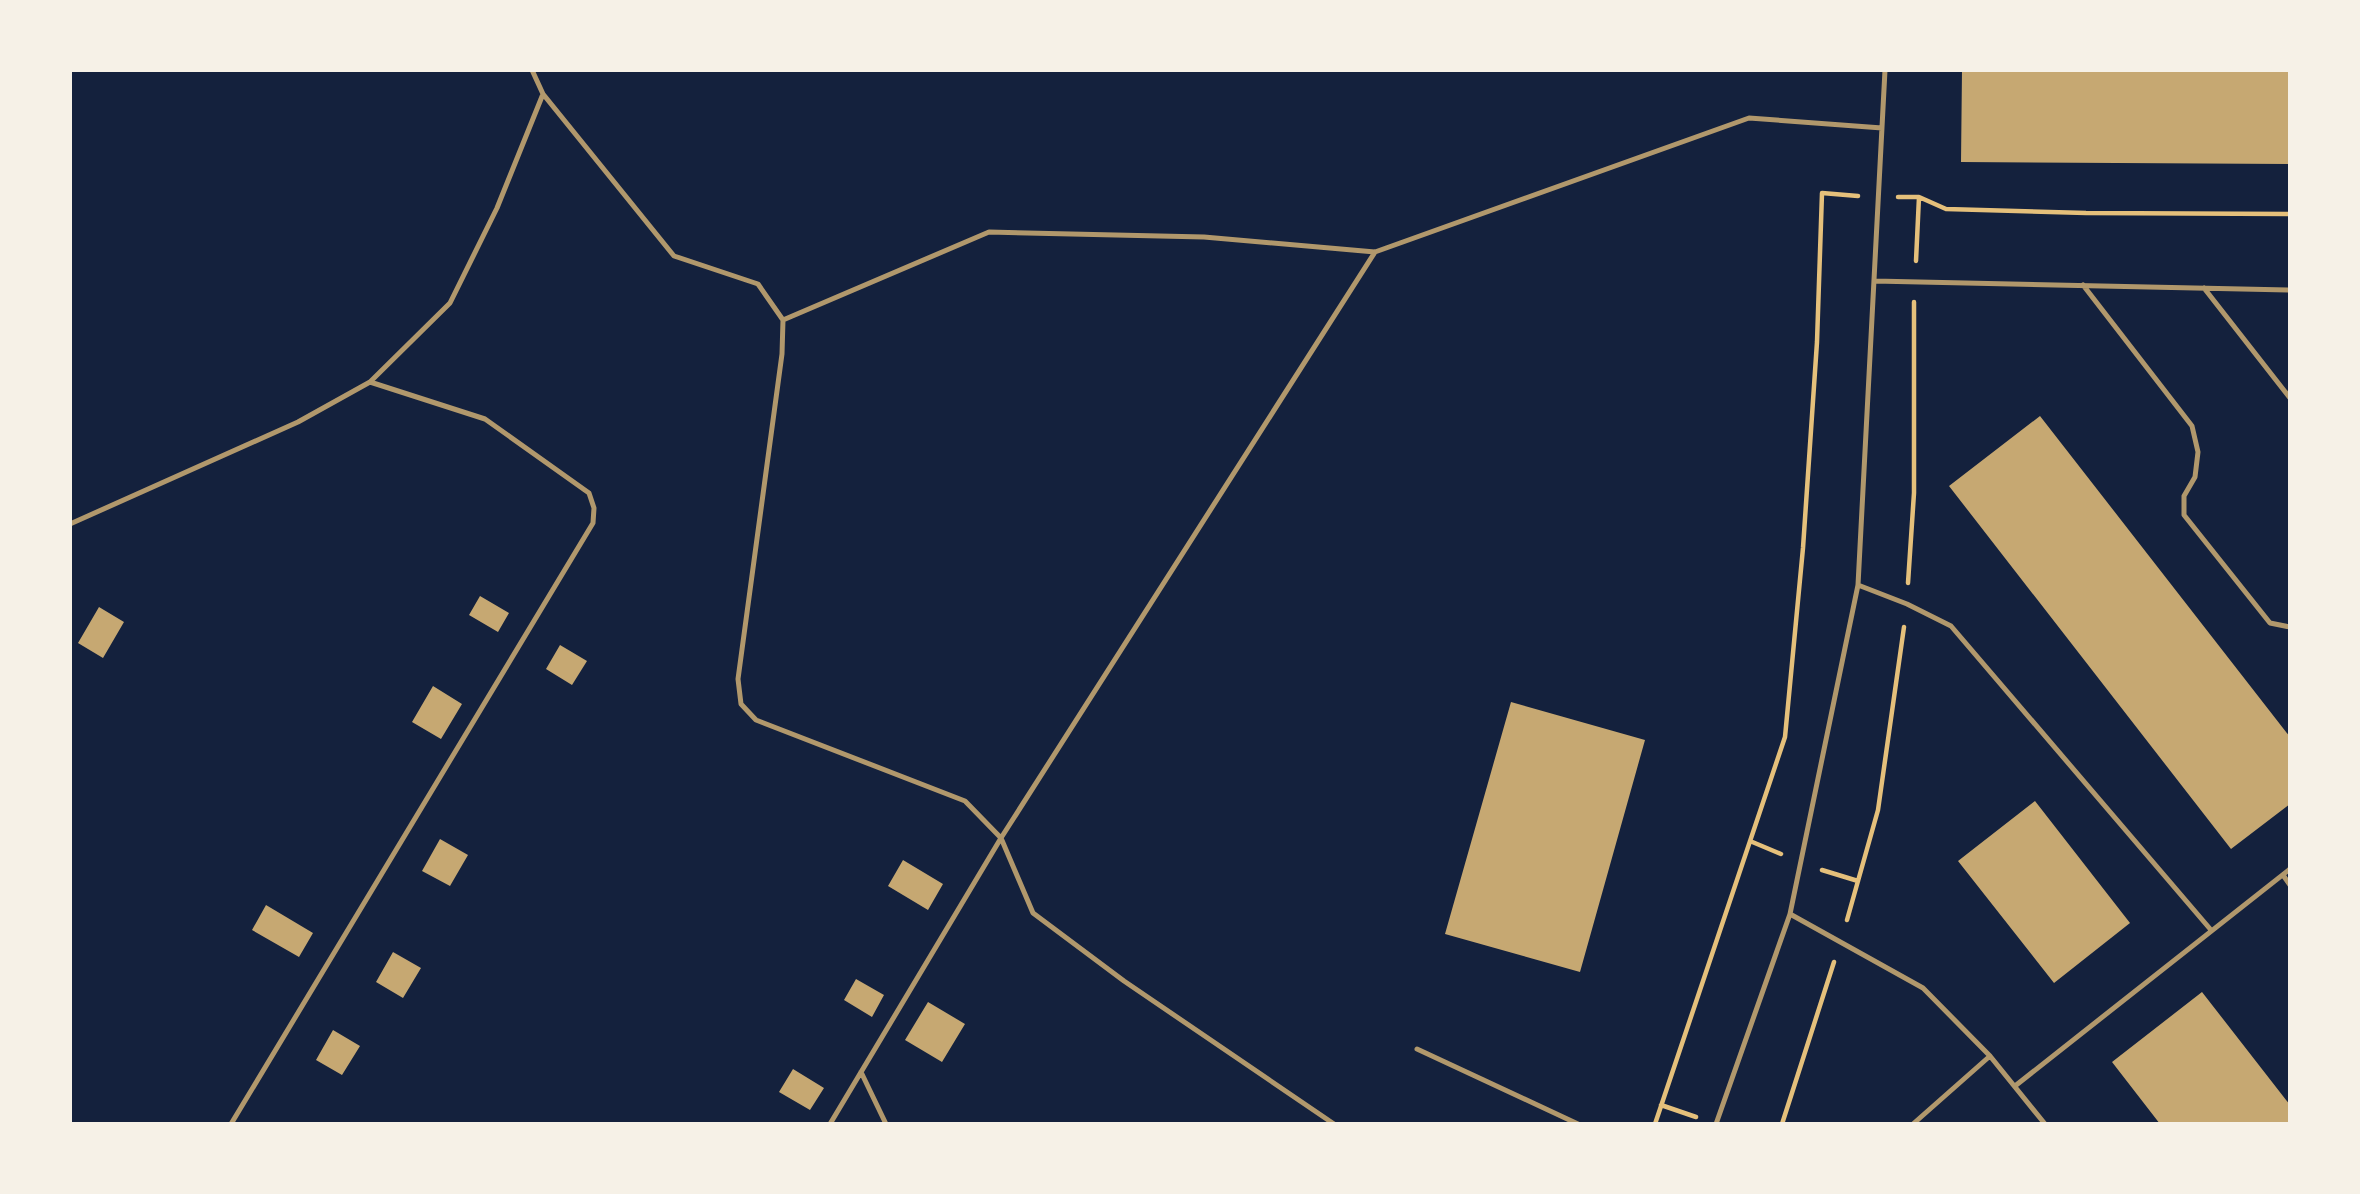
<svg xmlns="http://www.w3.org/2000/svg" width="2360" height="1194" viewBox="0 0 2360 1194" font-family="Helvetica,sans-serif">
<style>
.building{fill:#c6a872}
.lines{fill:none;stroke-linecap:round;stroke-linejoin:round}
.path{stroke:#e5c07b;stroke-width:4.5}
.service{stroke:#b1986c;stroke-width:5}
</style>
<rect width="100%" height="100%" fill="#14213d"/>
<path class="building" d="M1962 70 2290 72V164L1961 162Z
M2040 416 2290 737V804L2231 849 1949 486Z
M480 596 509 613 498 632 469 615Z
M99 607 124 622 103 658 78 643Z
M560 645 587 661 572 685 546 669Z
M433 686 462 704 441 739 412 722Z
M1511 702 1645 740 1580 972 1445 934Z
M2035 801 2130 923 2054 983 1958 861Z
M440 839 468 855 450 886 422 871Z
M903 860 943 884 928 910 888 886Z
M266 905 313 933 299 957 252 930Z
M393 952 421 968 403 998 376 982Z
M856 979 884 995 872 1017 844 1000Z
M2202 992 2290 1105V1124H2160L2112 1062Z
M928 1002 965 1024 942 1062 905 1040Z
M333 1030 360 1046 342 1075 316 1060Z
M793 1069 824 1088 810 1110 779 1092Z"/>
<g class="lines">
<path class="path" d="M1898 197H1919L1916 261
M1919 197 1946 209 2086 213 2290 214
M1908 583 1914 493V302
M1750 841 1781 854
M1822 870 1858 881
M1847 920 1878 810 1904 627
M1661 1105 1696 1117
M1655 1124 1785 737 1803 548 1817 342 1822 193 1858 196
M1782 1124 1834 962"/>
<path class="service" d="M543 94 674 256 758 284 783 320 782 354 738 679 741 704 756 720 965 801 1001 838 830 1124
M1874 281 2290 290
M2083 285 2192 426 2198 452 2195 477 2184 496V515L2270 623 2290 627
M2204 288 2290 398
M783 320 989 232 1204 237 1375 252 1749 118 1882 128
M370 382 450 303 497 208 543 94 532 70
M70 524 298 422 370 382 485 419 589 493 594 508 593 523 231 1124
M1858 585 1907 604 1951 626 2211 930
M2283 875 2290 885
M1790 914 1923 988 1990 1056
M1417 1049 1578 1124
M861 1072 886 1124
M2015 1086 2290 869
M1334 1124 1124 981 1033 913 1001 838 1375 252
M1716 1124 1790 914 1858 585 1885 70
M1913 1124 1990 1056 2045 1124"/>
</g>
<rect width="2360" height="1194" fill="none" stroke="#f6f1e7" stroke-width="144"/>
</svg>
